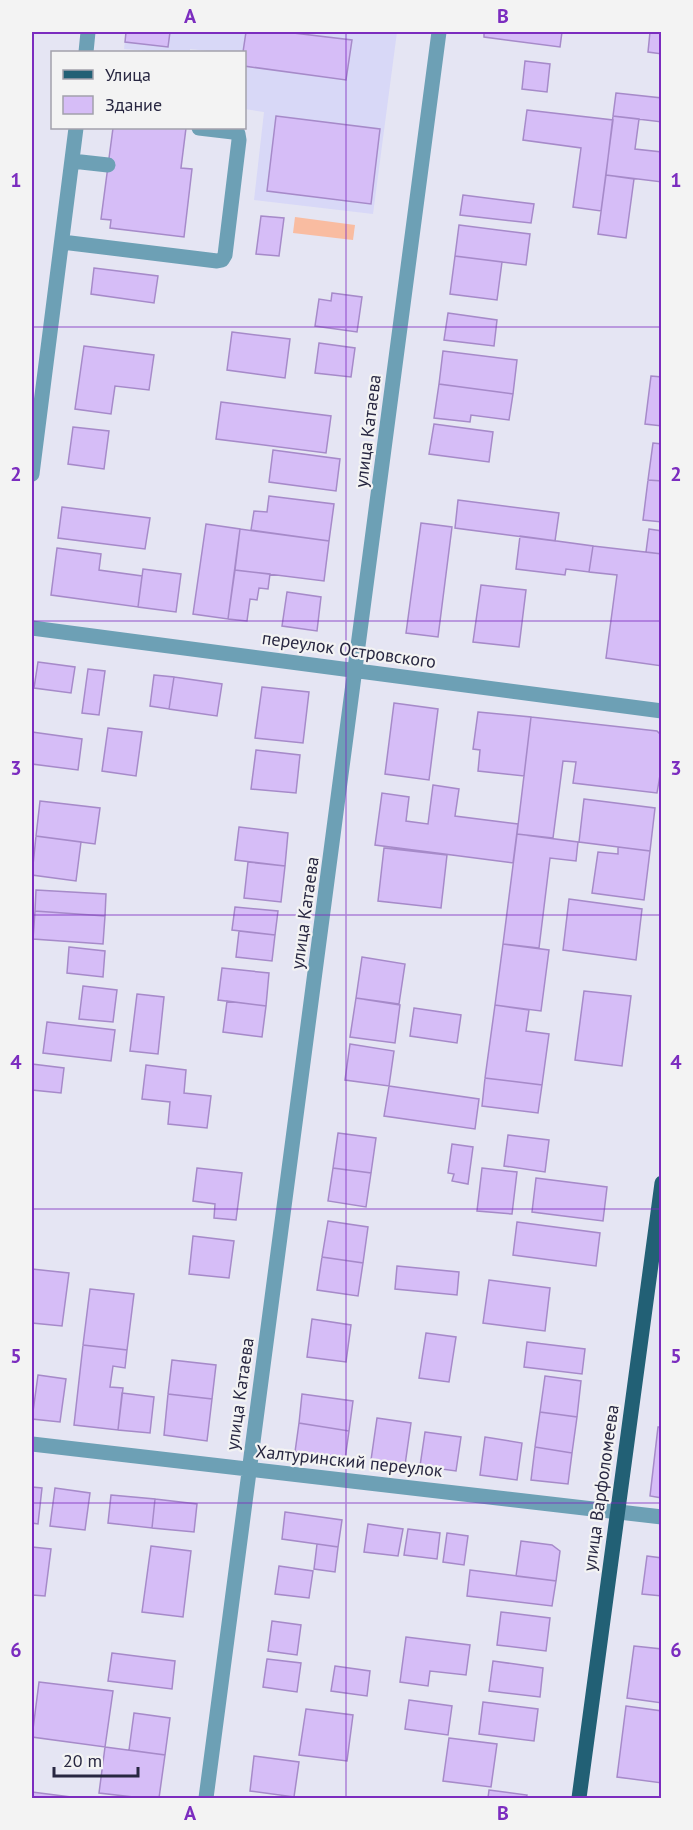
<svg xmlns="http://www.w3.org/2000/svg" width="693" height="1830" viewBox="0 0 693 1830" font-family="'PT Sans',sans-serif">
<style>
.built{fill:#d8d8f7}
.green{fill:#f9bca1}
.building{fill:#d6bdf7;stroke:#a68ac9;stroke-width:1.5}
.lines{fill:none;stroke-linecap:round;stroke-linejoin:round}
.minor{stroke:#6da0b5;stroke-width:15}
.major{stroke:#226075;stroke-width:15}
.grid{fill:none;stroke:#7b2cbf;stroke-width:1.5;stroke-opacity:0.55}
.labels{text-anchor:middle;stroke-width:4.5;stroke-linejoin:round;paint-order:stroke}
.street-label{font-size:18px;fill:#282741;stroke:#f3f3f3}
.neatline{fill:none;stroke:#7b2cbf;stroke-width:2}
.grid-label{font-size:20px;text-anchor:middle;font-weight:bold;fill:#7b2cbf}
</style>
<rect width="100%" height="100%" fill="#e5e5f3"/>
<path class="built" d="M126 32H397L373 214 254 200 264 112 245 109 244 52H219L190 49V52H161L124 49Z"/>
<path class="green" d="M295 217 355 225 353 240 293 233Z"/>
<path class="building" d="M126 32H170L168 47 125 42Z
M246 32H285L352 40 346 80 244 66 243 52Z
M484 32H562L560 47 484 37Z
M650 32H662V54L648 52Z
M525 61 550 64 547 92 522 89Z
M616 93 662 98V122L613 116Z
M527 110 613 120 601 211 573 207 581 148 523 140Z
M276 116 380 129 371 204 267 191Z
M613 116 639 119 635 149 662 152V182L606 175Z
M113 128H186L181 168 192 169 184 237 110 228 111 220 101 219Z
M606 175 634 179 626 238 598 234Z
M463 195 534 204 531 223 460 215Z
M261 216 284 218 279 256 256 254Z
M459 225 530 234 526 265 455 256Z
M455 256 502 262 497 300 450 294Z
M94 268 158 276 154 303 91 294Z
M332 293 362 297 357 332 315 326 319 299 331 301Z
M448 313 497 320 494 346 444 340Z
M232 332 290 339 285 378 227 370Z
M319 343 355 348 351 377 315 373Z
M84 346 154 355 149 390 115 386 111 414 75 409Z
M443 351 517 360 513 394 439 384Z
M651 376 662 377V426L645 424Z
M439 384 513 394 509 420 471 415 470 422 434 418Z
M221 402 331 416 326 453 216 439Z
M434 424 493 432 489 462 429 454Z
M73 427 109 431 104 469 68 464Z
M653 443 662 444V481L648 480Z
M273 450 340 459 336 491 269 482Z
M648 480 662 481V522L643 520Z
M269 496 334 504 329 541 251 530 254 511 267 512Z
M458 500 559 513 555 541 455 528Z
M62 507 150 518 145 549 58 538Z
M421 523 452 527 438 637 406 633Z
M206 524 240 529 228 619 193 614Z
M240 529 329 541 324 581 235 570Z
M649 529 662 531V554L646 552Z
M520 536 593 546 589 572 566 569 565 575 516 569Z
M593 546 662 554V666L606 658 617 575 589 572Z
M57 548 101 554 99 570 142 576 138 607 51 595Z
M143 569 181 574 176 612 138 607Z
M235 570 270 574 268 589 259 588 257 600 250 599 247 621 228 619Z
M481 585 526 590 519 647 473 642Z
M287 592 321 597 317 631 282 626Z
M38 662 75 667 71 693 34 688Z
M88 669 105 671 99 715 82 713Z
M154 675 174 677 169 709 150 706Z
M174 677 222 684 217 716 169 709Z
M262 687 309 692 303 743 255 738Z
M394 703 438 709 429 780 385 774Z
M478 712 531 717 524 776 478 771 480 750 473 749Z
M531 717 657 731 662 736V763L657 793 573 783 576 762 563 761 553 838 517 834Z
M108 728 142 732 136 776 102 771Z
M32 732 82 739 78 770 32 764Z
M256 750 300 755 296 793 251 789Z
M433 785 459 789 455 816 518 824 513 863 375 845 382 793 409 797 406 821 428 824Z
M584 799 655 808 650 851 579 842Z
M40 801 100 808 95 844 36 836Z
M239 827 288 833 285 866 235 860Z
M517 834 578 842 576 861 550 858 539 948 503 944Z
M36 836 81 842 76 881 32 875Z
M618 847 650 851 644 900 592 893 598 852 618 854Z
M384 848 447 855 441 908 378 901Z
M248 862 285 866 281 902 244 898Z
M36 890 106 894 105 916 35 911Z
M569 899 642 909 636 960 563 950Z
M235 907 278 911 275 935 232 930Z
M35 911 105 916 103 944 33 939Z
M239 931 275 935 272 961 236 957Z
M503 944 549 950 541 1011 495 1005Z
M69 947 105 951 103 977 67 973Z
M362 957 405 964 399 1004 356 998Z
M222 968 269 973 266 1006 218 1000Z
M83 986 117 990 113 1022 79 1019Z
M584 991 631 996 622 1066 575 1060Z
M137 994 164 997 158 1054 130 1051Z
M356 998 400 1005 395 1043 350 1037Z
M227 1001 266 1006 262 1037 223 1032Z
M495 1005 529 1010 526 1031 549 1034 542 1085 485 1078Z
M414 1008 461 1015 457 1043 410 1036Z
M47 1022 115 1030 111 1061 43 1053Z
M350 1044 394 1051 389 1086 345 1080Z
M32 1064 64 1068 61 1093 32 1090Z
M146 1065 186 1070 184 1093 211 1096 207 1128 168 1124 170 1102 142 1099Z
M485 1078 542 1085 538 1113 482 1106Z
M389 1086 479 1099 475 1129 384 1116Z
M338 1133 376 1138 371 1173 333 1168Z
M508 1135 549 1140 545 1172 504 1166Z
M452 1144 473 1147 468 1184 452 1181 454 1174 448 1173Z
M197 1168 242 1173 236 1220 214 1218 215 1204 193 1201Z
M333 1168 371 1173 366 1207 328 1201Z
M482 1168 517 1172 512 1214 477 1211Z
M536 1178 607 1187 603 1221 532 1212Z
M328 1221 368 1227 363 1263 322 1257Z
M517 1222 600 1233 596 1266 513 1255Z
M193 1236 234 1241 229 1278 189 1274Z
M322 1257 363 1263 358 1296 317 1290Z
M397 1266 459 1272 457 1295 395 1289Z
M32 1269 69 1273 62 1326 32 1323Z
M489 1280 550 1288 545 1331 483 1323Z
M90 1289 134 1294 127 1350 83 1345Z
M312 1319 351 1325 346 1362 307 1357Z
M426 1333 456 1337 449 1382 419 1378Z
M527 1342 585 1349 582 1374 524 1367Z
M83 1345 127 1350 125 1368 113 1366 110 1387 123 1388 118 1430 74 1425Z
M172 1360 216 1365 212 1399 168 1394Z
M38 1375 66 1379 60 1422 32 1419Z
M545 1376 581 1381 577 1417 540 1412Z
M122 1393 154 1397 150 1433 118 1430Z
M168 1394 212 1399 207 1441 164 1435Z
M302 1394 353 1401 349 1431 299 1423Z
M540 1412 577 1417 572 1453 535 1447Z
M377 1418 411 1423 405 1465 371 1460Z
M299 1423 349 1431 345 1459 295 1452Z
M658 1427H662V1498L650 1496Z
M425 1432 461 1437 456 1471 420 1466Z
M485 1437 522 1443 517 1480 480 1475Z
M535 1447 572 1453 568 1484 531 1480Z
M32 1487 42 1488 38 1524 32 1523Z
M55 1488 90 1493 85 1530 50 1526Z
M111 1495 155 1499 152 1528 108 1523Z
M155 1499 197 1504 194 1532 152 1528Z
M285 1512 342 1520 338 1547 282 1539Z
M368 1524 403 1529 398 1556 364 1552Z
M408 1529 440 1533 437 1559 404 1555Z
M447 1533 468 1536 464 1565 443 1562Z
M521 1541 552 1545 560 1551 556 1581 516 1576Z
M317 1544 338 1547 335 1572 314 1569Z
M151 1546 191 1551 183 1617 142 1612Z
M32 1547 51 1549 45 1596 32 1595Z
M647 1556 662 1558V1596L642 1594Z
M279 1566 313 1571 309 1598 275 1594Z
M470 1570 556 1581 552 1606 467 1596Z
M501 1612 550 1618 546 1651 497 1645Z
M272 1621 301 1625 297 1655 268 1651Z
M406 1637 470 1645 466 1675 430 1671 428 1686 400 1682Z
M634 1646 662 1649V1703L627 1698Z
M112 1653 175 1661 172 1689 108 1681Z
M267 1659 301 1663 297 1692 263 1687Z
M493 1661 543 1668 540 1697 489 1691Z
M335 1666 370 1671 367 1696 331 1691Z
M39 1682 113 1691 105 1747 32 1737Z
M409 1700 452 1706 448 1735 405 1729Z
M483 1702 538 1709 534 1741 479 1734Z
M626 1706 662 1711V1783L617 1777Z
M306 1709 353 1715 347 1761 299 1755Z
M134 1713 170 1718 165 1755 129 1750Z
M449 1738 497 1744 491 1787 443 1781Z
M105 1747 165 1755 159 1798H142L99 1793Z
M254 1756 299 1762 294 1797 250 1791Z
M489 1790 527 1795 526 1798H488Z
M32 1792 79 1798H32Z"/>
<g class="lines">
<path class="minor" d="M86 52 88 32
M72 161 108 165
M62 242 217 261 222 260 225 255 239 140 238 134 233 132 199 128
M32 474 76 128
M32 628 662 711
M32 1444 662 1517
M206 1798 439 32"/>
<path class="major" d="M579 1798 662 1183"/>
</g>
<path class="grid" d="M346 32V1798M32 327H662M32 621H662M32 915H662M32 1209H662M32 1503H662"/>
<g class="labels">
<g class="street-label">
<text transform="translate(368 431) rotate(-83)" y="6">улица Катаева</text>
<text transform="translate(349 650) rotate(8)" y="6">переулок Островского</text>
<text transform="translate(305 913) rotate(-82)" y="6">улица Катаева</text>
<text transform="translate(240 1394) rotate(-82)" y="6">улица Катаева</text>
<text transform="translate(349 1461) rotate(6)" y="6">Халтуринский переулок</text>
<text transform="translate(601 1488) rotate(-82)" y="6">улица Варфоломеева</text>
</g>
</g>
<rect width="693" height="1830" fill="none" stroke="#f3f3f3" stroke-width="66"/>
<rect x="51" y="51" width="195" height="78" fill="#f3f3f3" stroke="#a2a1ac" stroke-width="1.5"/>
<rect x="63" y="70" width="30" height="9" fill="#226075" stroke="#a2a1ac" stroke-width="1.5"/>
<text x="105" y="81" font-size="18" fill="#282741">Улица</text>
<rect x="63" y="96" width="30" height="18" fill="#d6bdf7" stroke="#a2a1ac" stroke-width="1.5"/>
<text x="105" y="111" font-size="18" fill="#282741">Здание</text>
<path d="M54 1767v9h84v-9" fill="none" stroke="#282741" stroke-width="3"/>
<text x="63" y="1767" font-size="18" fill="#282741" stroke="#f3f3f3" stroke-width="4.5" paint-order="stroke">20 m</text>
<rect x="33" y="33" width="627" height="1764" class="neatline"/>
<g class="grid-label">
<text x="190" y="23">A</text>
<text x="503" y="23">B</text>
<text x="16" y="187">1</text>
<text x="676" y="187">1</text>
<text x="16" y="481">2</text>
<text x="676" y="481">2</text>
<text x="16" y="775">3</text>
<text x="676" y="775">3</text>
<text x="16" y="1069">4</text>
<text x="676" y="1069">4</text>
<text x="16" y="1363">5</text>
<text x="676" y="1363">5</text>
<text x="16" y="1657">6</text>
<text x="676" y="1657">6</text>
<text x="190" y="1820">A</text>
<text x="503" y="1820">B</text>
</g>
</svg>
